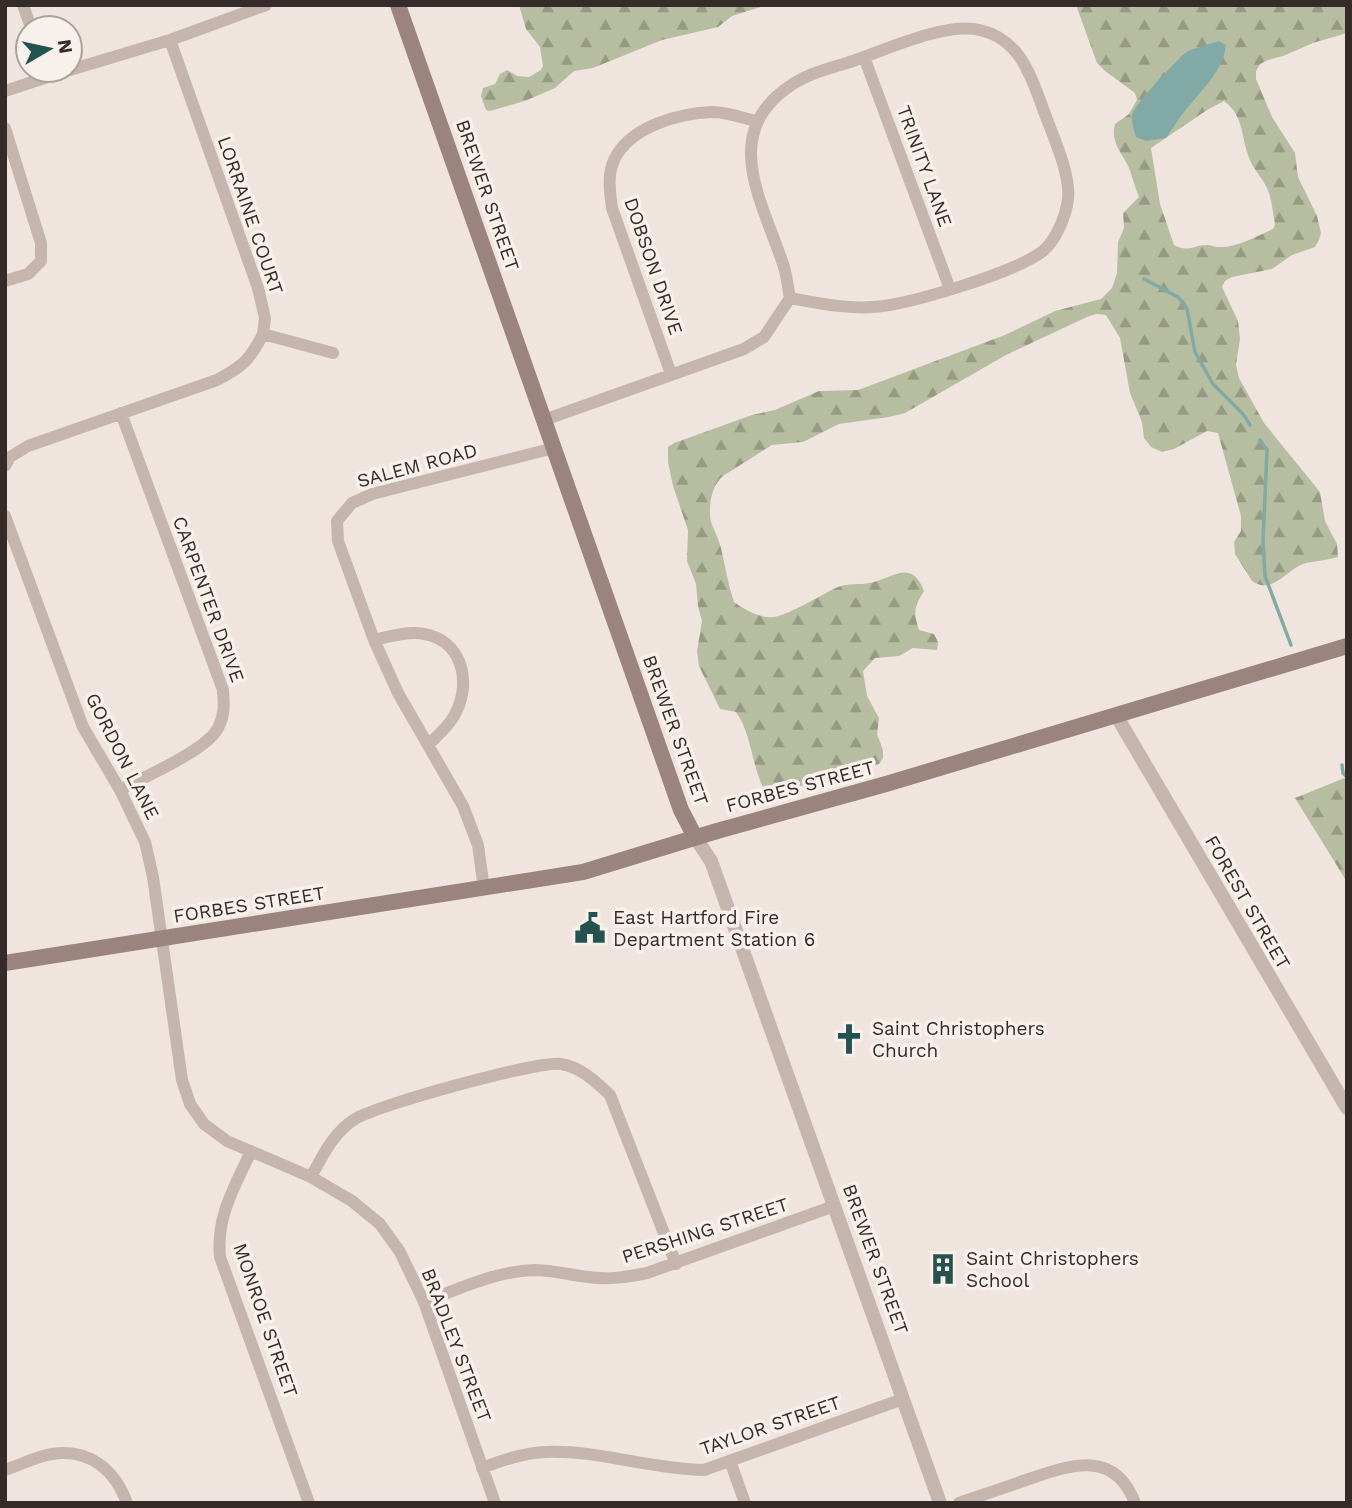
<svg xmlns="http://www.w3.org/2000/svg" width="1352" height="1508" viewBox="0 0 1352 1508" font-family="'Work Sans',sans-serif">
<style>
.forest{fill:url(#forest-firs);fill-rule:evenodd}
.water{fill:#81a9a6}
.lines{fill:none;stroke-linecap:round;stroke-linejoin:round}
.stream{stroke:#81a9a6;stroke-width:3.5}
.minor{stroke:#c6b5ac;stroke-width:12}
.tertiary{stroke:#c6b5ac;stroke-width:14}
.secondary{stroke:#9a847d;stroke-width:16}
.labels{text-anchor:middle;stroke-width:7;stroke-linejoin:round;paint-order:stroke}
.street-label{font-size:19px;fill:#352c2a;stroke:#f8f0ea}
.poi-label{font-size:19px;fill:#352c2a;stroke:#f8f0ea;text-anchor:start}
</style>
<defs>
<pattern id="forest-firs" width="22" height="20" patternUnits="userSpaceOnUse" patternTransform="scale(1.75)"><rect width="22" height="20" fill="#b7bda0"/><path d="M5 1l3.5 6h-7zM16 11l3.5 6h-7z" fill="#969a83"/></pattern>
</defs>
<rect width="100%" height="100%" fill="#f0e5de"/>
<path class="forest" d="M519 5H767L732 16 718 27 662 40 593 68 574 71 555 88 525 101 490 111 486 110 481 96 483 88 495 84 500 74 507 70 517 76 529 77 541 70 543 66 540 47 526 29Z
M1076 5H1347V33L1313 43 1283 56 1268 60 1260 64 1256 71V79L1272 117 1295 153 1298 177 1317 216 1321 233 1319 240 1315 247 1292 255 1272 269 1232 277 1225 281 1222 287 1238 321 1240 339 1236 365 1239 378 1264 423 1320 492 1325 521 1337 544 1338 557C1327 560 1316 561 1306 563 1287 568 1273 596 1252 581L1235 554 1234 542 1241 531V516L1218 433 1207 431 1174 449 1162 452 1151 447 1144 438 1142 422 1130 393 1120 338 1106 315 1096 314 1087 317 1006 355 905 413 889 417 839 424 803 442 772 445 723 476C711 486 708 507 711 522 714 531 719 539 721 548 725 566 728 584 734 602 743 609 761 619 774 617 791 614 820 595 838 587 849 583 859 585 870 583 893 578 912 558 924 591 914 608 913 611 919 630L934 634 938 642 937 650 913 648 899 656 875 658 863 671 867 696 879 718 877 734 883 750V758L879 764 768 795C752 775 753 735 736 712L720 709 699 666 697 651 702 621 698 606 696 584 687 561 688 530 673 486 668 462V447L674 443 752 415 775 410 819 391 858 390 1005 335 1055 311 1101 299 1112 288 1117 273 1118 242 1124 228 1123 213 1139 197C1135 188 1133 178 1129 168 1122 152 1110 143 1115 124L1129 114 1137 100 1135 93 1105 71 1097 63ZM1224 101C1243 115 1241 134 1248 155 1252 168 1261 176 1267 188 1272 199 1273 214 1275 225L1273 229C1257 236 1237 248 1218 247 1214 247 1211 245 1207 245 1194 245 1188 253 1174 245L1160 204 1151 148 1207 110Z
M1347 777V882L1295 798Z"/>
<path class="water" d="M1219 41 1226 45C1223 70 1205 86 1189 106 1180 116 1174 127 1166 138L1146 141 1136 137C1134 130 1131 122 1132 115 1134 105 1178 58 1187 52 1191 49 1213 43 1219 41Z"/>
<g class="lines">
<path class="stream" d="M1144 279 1178 297 1187 309 1195 352 1213 384 1243 414 1250 425
M1260 440 1267 450 1263 541 1265 576 1291 645
M1342 765 1343 773 1347 777"/>
<path class="minor" d="M23 5 31 28
M170 40 258 288 265 318 263 334 333 353
M864 57 950 289
M70 70 170 40 266 5
M5 91 69 70
M5 128 41 243V261L28 274 5 281
M671 374 612 208C610 192 607 176 614 160 630 126 680 113 713 112 727 112 743 118 756 121
M544 420 744 349 764 337 790 298C817 303 845 309 873 307 909 305 1016 272 1043 251 1056 240 1066 216 1068 199 1071 172 1050 130 1041 103 1029 71 1018 39 980 30 945 22 888 49 853 61 832 68 808 73 790 86 718 134 764 204 784 267 787 277 788 288 790 298
M5 466 10 457 28 446 217 380C242 367 250 360 263 334
M5 516 83 727 120 790 145 842 153 877 182 1080 190 1104 204 1124 227 1141 311 1177 352 1201 380 1224 400 1252 424 1302 495 1503
M374 640C391 636 411 630 429 635 465 645 471 687 454 716 448 727 437 736 428 745
M120 790C144 777 207 750 218 728 225 715 224 704 223 690L121 413
M484 889 478 845 463 806 398 693 374 640 338 541 337 521 352 503 372 494 554 448
M251 1151C235 1187 216 1216 220 1257L309 1503
M311 1177C323 1155 333 1133 355 1119 377 1105 536 1061 561 1064 581 1067 596 1082 610 1095L676 1264
M424 1302C459 1289 496 1271 534 1270 553 1270 569 1275 588 1277 608 1280 627 1277 647 1273L834 1206
M730 1461 745 1503
M482 1468C503 1460 523 1453 546 1452 599 1450 650 1469 704 1470L903 1399
M5 1470C20 1465 37 1456 52 1454 89 1448 115 1470 127 1503
M959 1503C982 1495 1004 1488 1026 1480 1068 1466 1114 1447 1135 1503"/>
<path class="tertiary" d="M1116 715 1347 1108
M695 837 711 861 940 1503"/>
<path class="secondary" d="M398 5 681 810 695 837
M5 963 583 872 717 831 886 784 1347 646"/>
</g>
<defs>
<symbol id="civic-bare" viewBox="-9 -9 18 18"><path d="M-.6-6.5H3V-4.5H.6V-3L4-1V1h2V6H-6V1h2V-1L-.6-3ZM-1.2 2.5V6h2.4V2.5Z" fill="#24524f" stroke="#f8f0ea" stroke-width="2.5" paint-order="stroke"/></symbol>
<symbol id="church-bare" viewBox="-9 -9 18 18"><path d="M-1.2-6h2.4v3.5h3.3v2.4h-3.3V6h-2.4V-.1h-3.3v-2.4h3.3Z" fill="#24524f" stroke="#f8f0ea" stroke-width="2.5" paint-order="stroke"/></symbol>
<symbol id="building-bare" viewBox="-9 -9 18 18"><path d="M-4-6H4V6H1V3H-1V6H-4ZM-2.5-4.3h1.7v1.8h-1.7ZM.8-4.3h1.7v1.8H.8ZM-2.5-1h1.7V.8h-1.7ZM.8-1h1.7V.8H.8Z" fill="#24524f" stroke="#f8f0ea" stroke-width="2.5" paint-order="stroke"/></symbol>
</defs>
<g fill-rule="evenodd">
<use href="#civic-bare" x="568" y="906" width="44" height="44"/>
<use href="#church-bare" x="827" y="1017" width="44" height="44"/>
<use href="#building-bare" x="921" y="1247" width="44" height="44"/>
</g>
<g class="labels">
<g class="street-label">
<text transform="translate(925 166) rotate(70)" y="7">TRINITY LANE</text>
<text transform="translate(488 195) rotate(71)" y="7">BREWER STREET</text>
<text transform="translate(251 215) rotate(71)" y="7">LORRAINE COURT</text>
<text transform="translate(654 266) rotate(71)" y="7">DOBSON DRIVE</text>
<text transform="translate(417 465) rotate(-15)" y="7">SALEM ROAD</text>
<text transform="translate(209 599) rotate(70)" y="7">CARPENTER DRIVE</text>
<text transform="translate(676 730) rotate(70)" y="7">BREWER STREET</text>
<text transform="translate(123 756) rotate(63)" y="7">GORDON LANE</text>
<text transform="translate(800 786) rotate(-15)" y="7">FORBES STREET</text>
<text transform="translate(1248 902) rotate(60)" y="7">FOREST STREET</text>
<text transform="translate(249 904) rotate(-9)" y="7">FORBES STREET</text>
<text transform="translate(705 1230) rotate(-18)" y="7">PERSHING STREET</text>
<text transform="translate(876 1259) rotate(70)" y="7">BREWER STREET</text>
<text transform="translate(266 1320) rotate(71)" y="7">MONROE STREET</text>
<text transform="translate(457 1345) rotate(69)" y="7">BRADLEY STREET</text>
<text transform="translate(770 1425) rotate(-19)" y="7">TAYLOR STREET</text>
</g>
<g class="poi-label">
<text x="613" y="924">East Hartford Fire<tspan x="613" dy="22">Department Station 6</tspan></text>
<text x="872" y="1035">Saint Christophers<tspan x="872" dy="22">Church</tspan></text>
<text x="966" y="1265">Saint Christophers<tspan x="966" dy="22">School</tspan></text>
</g>
</g>
<rect width="1352" height="1508" fill="none" stroke="#352c2a" stroke-width="14"/>
<g transform="translate(49 49) rotate(81)"><circle r="33" fill="#f8f0ea" stroke="#aaa29d" stroke-width="2"/>
<path d="M0-5L12 26L0 18L-12 26Z" fill="#24524f"/>
<text y="-10" font-size="19" font-weight="bold" text-anchor="middle" fill="#352c2a">N</text>
</g>
</svg>
